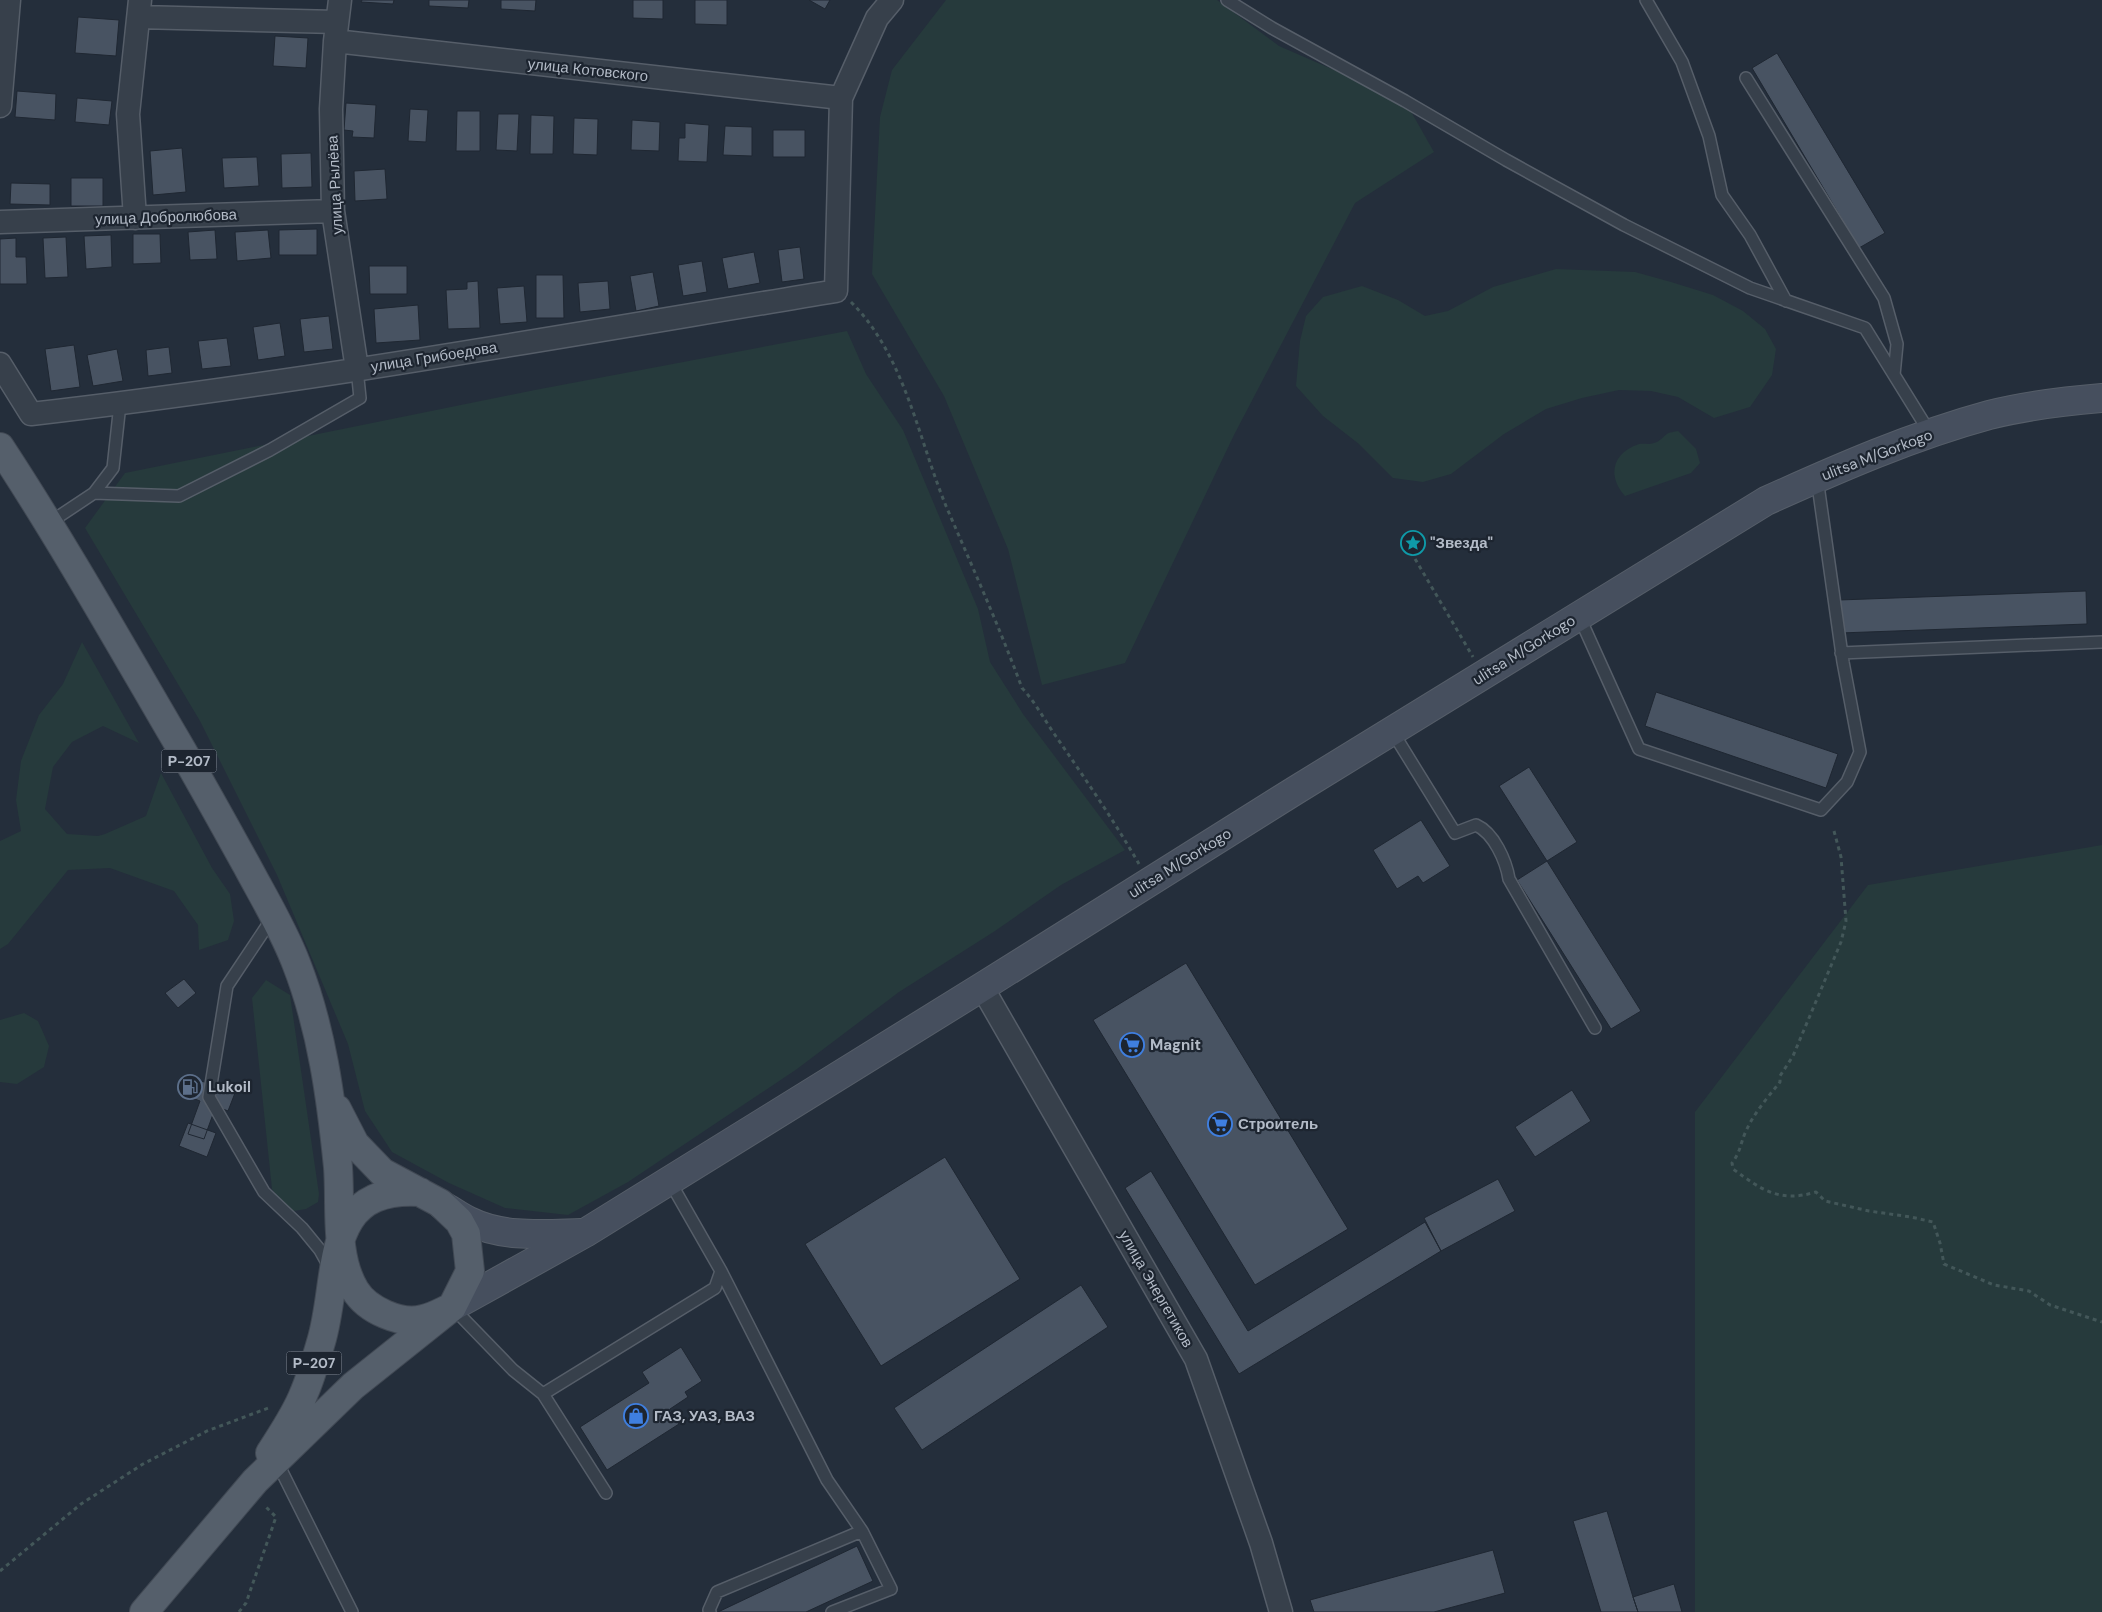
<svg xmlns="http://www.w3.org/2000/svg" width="2102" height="1612" viewBox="0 0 2102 1612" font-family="'DM Sans',sans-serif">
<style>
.green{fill:#263a3c}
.building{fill:#485362;stroke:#1f2732}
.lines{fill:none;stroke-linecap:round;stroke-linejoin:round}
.service-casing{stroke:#565e69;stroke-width:14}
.minor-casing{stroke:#565e69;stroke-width:25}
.secondary-casing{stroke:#565e69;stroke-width:30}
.primary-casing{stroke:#414954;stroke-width:30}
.path{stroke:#435759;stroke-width:3;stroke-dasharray:4 4;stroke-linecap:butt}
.service{stroke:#37404b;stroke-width:11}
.minor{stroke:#37404b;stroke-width:22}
.secondary{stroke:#464f5e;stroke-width:28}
.primary{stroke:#555f6b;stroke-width:28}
.labels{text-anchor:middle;stroke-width:4.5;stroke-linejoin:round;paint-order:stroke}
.shield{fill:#1d2530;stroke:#868e9a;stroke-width:1}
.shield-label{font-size:14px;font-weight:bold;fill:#b3bbc7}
.street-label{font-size:15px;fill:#b3bbc7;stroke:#1d2530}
.poi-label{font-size:15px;font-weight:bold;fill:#b3bbc7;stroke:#1d2530;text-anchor:start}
</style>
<rect width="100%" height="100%" fill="#242e3b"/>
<path class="green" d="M946 0H1217L1279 46 1405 101 1434 152 1355 203 1234 435 1125 663 1042 685 1008 549 944 396 872 274 880 117 892 70Z
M1556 269 1635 272 1671 282 1713 295 1743 311 1765 329 1776 349 1772 375 1750 407 1714 418 1678 397 1651 391 1619 390 1582 398 1546 409 1504 434 1451 474 1423 482 1393 478 1359 444 1323 416 1296 386 1300 341 1306 316 1323 297 1362 286 1398 300 1425 316 1448 311 1493 287Z
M847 331 866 374 903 430 978 609 990 662 1023 714 1125 850 1061 885 995 931 899 992 797 1069 628 1182 568 1215 505 1208 449 1183 392 1152 365 1111 348 1044 277 875 200 721 85 528 125 473 535 390Z
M1678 431 1696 449 1700 463 1691 473 1625 496C1607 476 1612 453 1639 444 1644 443 1649 445 1654 443 1661 441 1662 437 1667 434 1669 432 1675 432 1678 431Z
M82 642 139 743 103 726 72 742 53 767 45 809 67 834 98 836 105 834 146 816 161 773 212 868 230 894 234 921 228 940 199 950 198 925 174 891 110 868 68 870 8 944 0 949V841L21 831 16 800 21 761 39 715 63 684Z
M2102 845V1612H1695V1112L1868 885Z
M266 980 290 995 319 1194 318 1202 306 1209 288 1212 272 1189 252 998Z
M24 1013 38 1021 49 1046 44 1067 17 1084 0 1082V1020Z"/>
<path class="building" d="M362 0H394L393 4 361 2Z
M429 0H469L468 8 429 6Z
M501 0H536L535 11 501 9Z
M633 0H663V19L633 18Z
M695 0H727V25L695 24Z
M809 0H830L825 9Z
M78 17 119 20 116 56 75 53Z
M275 36 308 38 306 68 273 66Z
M1777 53 1885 233 1859 248 1752 68Z
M17 91 56 94 55 120 15 117Z
M77 98 112 101 109 125 75 122Z
M346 103 376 105 374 138 352 137 353 131 344 130Z
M410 109 428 110 426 142 408 141Z
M457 111H480V151H456Z
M498 114H519L517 151 496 150Z
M531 115 554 116 553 154H530Z
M574 118 598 119 597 155 573 154Z
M632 120 660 122 659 151 631 150Z
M685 123 709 125 707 162 678 161 679 138H685Z
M725 126 752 127V156L723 155Z
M773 130H805V157H773Z
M182 148 186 192 153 195 150 151Z
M311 153 312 187 282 188 281 154Z
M257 157 259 186 224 188 222 158Z
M385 169 387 199 355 201 354 171Z
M71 178H103V206H71Z
M11 183 50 184V205L10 204Z
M317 229V255H279V230Z
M215 230 217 259 190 260 188 232Z
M268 230 271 258 237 261 235 232Z
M133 234H160L161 263 133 264Z
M111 235 112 267 86 269 84 236Z
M66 237 68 277 45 278 43 238Z
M16 238V257H26L27 284H0V239Z
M800 247 804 279 782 282 778 250Z
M754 252 760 283 728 289 722 258Z
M702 261 707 292 683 296 678 265Z
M369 266H407V294H370Z
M653 272 659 306 636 311 630 276Z
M536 275H563L564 318H536Z
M478 281 480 328 448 329 446 290 467 289V282Z
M608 281 610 309 580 312 578 283Z
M524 286 527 322 500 324 497 288Z
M418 305 420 340 376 343 374 309Z
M329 316 333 349 304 352 300 319Z
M280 323 285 356 258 360 253 327Z
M227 338 231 366 202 369 198 341Z
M74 345 80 387 51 391 45 349Z
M169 347 172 373 148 376 146 350Z
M117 349 123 381 93 386 87 355Z
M2086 591 2087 624 1840 633 1839 600Z
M1656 692 1838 754 1826 788 1645 726Z
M1529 767 1577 842 1547 861 1499 786Z
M1421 820 1450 866 1423 883 1418 876 1397 889 1373 850Z
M1547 861 1641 1011 1611 1029 1517 880Z
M1186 963 1348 1229 1255 1285 1093 1020Z
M184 979 196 993 178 1008 165 993Z
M193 1078 235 1093 228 1111 216 1106 204 1139 188 1134 200 1101 187 1096Z
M1572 1090 1591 1121 1535 1157 1515 1127Z
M188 1123 216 1133 207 1157 179 1146Z
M945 1157 1020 1279 881 1366 805 1244Z
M1151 1171 1248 1331 1425 1222 1441 1251 1239 1374 1125 1188Z
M1498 1179 1515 1211 1441 1251 1424 1218Z
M1081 1285 1108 1327 922 1450 894 1408Z
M681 1347 702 1381 685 1392 688 1397 670 1409 679 1424 607 1470 580 1427 649 1383 642 1372Z
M1607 1511 1633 1597 1638 1612H1601L1573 1521Z
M857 1546 873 1581 806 1612H718Z
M1493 1550 1505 1593 1434 1612H1314L1310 1600Z
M1674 1584 1682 1612H1638L1633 1597Z"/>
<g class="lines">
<defs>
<path id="service" d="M1227 0 1272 28 1405 101 1506 160 1624 225 1750 288 1865 328 1930 433
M1646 0 1682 62 1709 136 1722 195 1750 235 1786 301
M1746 78 1884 298 1897 344 1894 375
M94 493 113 468 120 404
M49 523 94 493 179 496 270 450 360 398 357 369
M1579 616 1639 749 1821 810 1847 782 1860 752 1843 662 1817 478
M1841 653 2102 642
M1392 731 1455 833 1476 825C1494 833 1506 861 1509 879L1595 1028
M273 917 227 986 209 1097 264 1192 302 1228 320 1250 330 1268
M721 1271 827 1480 862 1531 891 1589 832 1612
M452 1307 513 1370 543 1394 715 1288 721 1271 669 1180
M543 1394 606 1493
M276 1460 352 1612
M710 1612 709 1610 717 1592 862 1531"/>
<path id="minor" d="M340 0 335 41 331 109 333 211 357 369
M139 17 337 22
M335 41 841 98
M0 106 9 0
M135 218 128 114 140 0
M0 222 333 211
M0 364 31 414C301 383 569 335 836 291L841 98 877 18 892 0
M982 987 1196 1359 1261 1543 1281 1612"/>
<path id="secondary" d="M442 1205C451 1210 460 1217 469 1221 503 1238 544 1234 581 1233
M452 1307 585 1233 982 987 1296 790 1766 501C1839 468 1912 436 1989 415 2025 406 2065 401 2102 398"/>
<path id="primary" d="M0 447C61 540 116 637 172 733 198 777 222 821 247 866 264 898 283 929 296 963 322 1029 331 1098 338 1167 341 1207 334 1255 355 1290 367 1310 401 1325 423 1319 433 1317 443 1311 452 1307
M270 1453C282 1434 296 1414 304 1393 311 1377 316 1359 321 1342 341 1276 320 1186 420 1192
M144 1612 255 1481 353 1386 452 1307 470 1271 466 1234 459 1221 440 1203 382 1172 355 1144 337 1109"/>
</defs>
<use href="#service" class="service-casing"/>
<use href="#minor" class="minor-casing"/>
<use href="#secondary" class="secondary-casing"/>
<use href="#primary" class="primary-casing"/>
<path class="path" d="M851 302C905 356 918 438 946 506 972 566 999 626 1022 688 1035 702 1044 719 1055 735 1084 777 1113 819 1139 864
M1411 552 1473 657
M1834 831 1841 857 1846 921 1841 942 1793 1056 1780 1076V1082C1768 1097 1754 1113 1746 1131 1740 1144 1741 1151 1732 1163L1733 1169C1762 1190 1779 1203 1816 1192L1825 1201 1869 1211 1911 1217 1933 1222 1940 1243 1944 1264 1994 1285 2029 1291 2050 1305 2102 1322
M0 1571 81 1504 143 1464 207 1431 271 1407
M239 1612 246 1603 276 1517 264 1505"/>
<use href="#service" class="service"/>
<use href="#minor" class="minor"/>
<use href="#secondary" class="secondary"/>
<use href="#primary" class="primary"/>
</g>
<defs>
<symbol id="sight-ring" viewBox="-11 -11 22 22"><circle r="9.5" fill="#1d2530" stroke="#0f9aa8" stroke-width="1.5"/><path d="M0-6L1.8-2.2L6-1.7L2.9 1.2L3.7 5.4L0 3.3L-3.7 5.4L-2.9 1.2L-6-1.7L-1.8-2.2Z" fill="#0f9aa8"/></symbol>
<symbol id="supermarket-ring" viewBox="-11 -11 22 22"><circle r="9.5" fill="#1d2530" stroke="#3f7fe0" stroke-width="1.5"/><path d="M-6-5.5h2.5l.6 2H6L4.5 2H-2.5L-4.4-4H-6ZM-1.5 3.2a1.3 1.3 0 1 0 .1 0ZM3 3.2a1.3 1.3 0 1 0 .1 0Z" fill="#3f7fe0"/></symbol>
<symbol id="fuel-ring" viewBox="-11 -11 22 22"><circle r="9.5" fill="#1d2530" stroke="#5c6f8a" stroke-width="1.5"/><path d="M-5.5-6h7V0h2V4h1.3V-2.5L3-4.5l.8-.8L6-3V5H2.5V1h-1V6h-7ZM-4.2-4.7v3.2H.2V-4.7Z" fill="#5c6f8a"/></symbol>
<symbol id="shop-ring" viewBox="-11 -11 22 22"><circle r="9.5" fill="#1d2530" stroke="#3f7fe0" stroke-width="1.5"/><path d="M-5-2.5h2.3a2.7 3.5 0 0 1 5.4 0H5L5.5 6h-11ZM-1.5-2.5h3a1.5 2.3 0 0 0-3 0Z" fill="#3f7fe0"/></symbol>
</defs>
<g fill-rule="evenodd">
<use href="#sight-ring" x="1399" y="529" width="28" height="28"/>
<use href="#supermarket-ring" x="1118" y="1031" width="28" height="28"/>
<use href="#fuel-ring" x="176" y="1073" width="28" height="28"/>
<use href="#supermarket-ring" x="1206" y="1110" width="28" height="28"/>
<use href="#shop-ring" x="622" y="1402" width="28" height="28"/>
</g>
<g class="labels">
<g class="shield">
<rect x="161.5" y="749.5" width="55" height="23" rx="4"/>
<rect x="286.5" y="1351.5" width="55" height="23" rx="4"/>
</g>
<g class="shield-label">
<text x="189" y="766">Р-207</text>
<text x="314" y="1368">Р-207</text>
</g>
<g class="street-label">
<text transform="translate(588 70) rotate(6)" y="5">улица Котовского</text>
<text transform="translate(335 185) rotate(-93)" y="5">улица Рылёва</text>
<text transform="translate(166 217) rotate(-2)" y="5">улица Добролюбова</text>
<text transform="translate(434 357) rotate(-9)" y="5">улица Грибоедова</text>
<text transform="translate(1877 455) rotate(-21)" y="5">ulitsa M/Gorkogo</text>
<text transform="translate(1524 650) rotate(-32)" y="5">ulitsa M/Gorkogo</text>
<text transform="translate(1180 863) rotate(-32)" y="5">ulitsa M/Gorkogo</text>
<text transform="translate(1156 1289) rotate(60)" y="5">улица Энергетиков</text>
</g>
<g class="poi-label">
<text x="1430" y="548">"Звезда"</text>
<text x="1150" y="1050">Magnit</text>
<text x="208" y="1092">Lukoil</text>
<text x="1238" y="1129">Строитель</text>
<text x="654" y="1421">ГАЗ, УАЗ, ВАЗ</text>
</g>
</g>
</svg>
